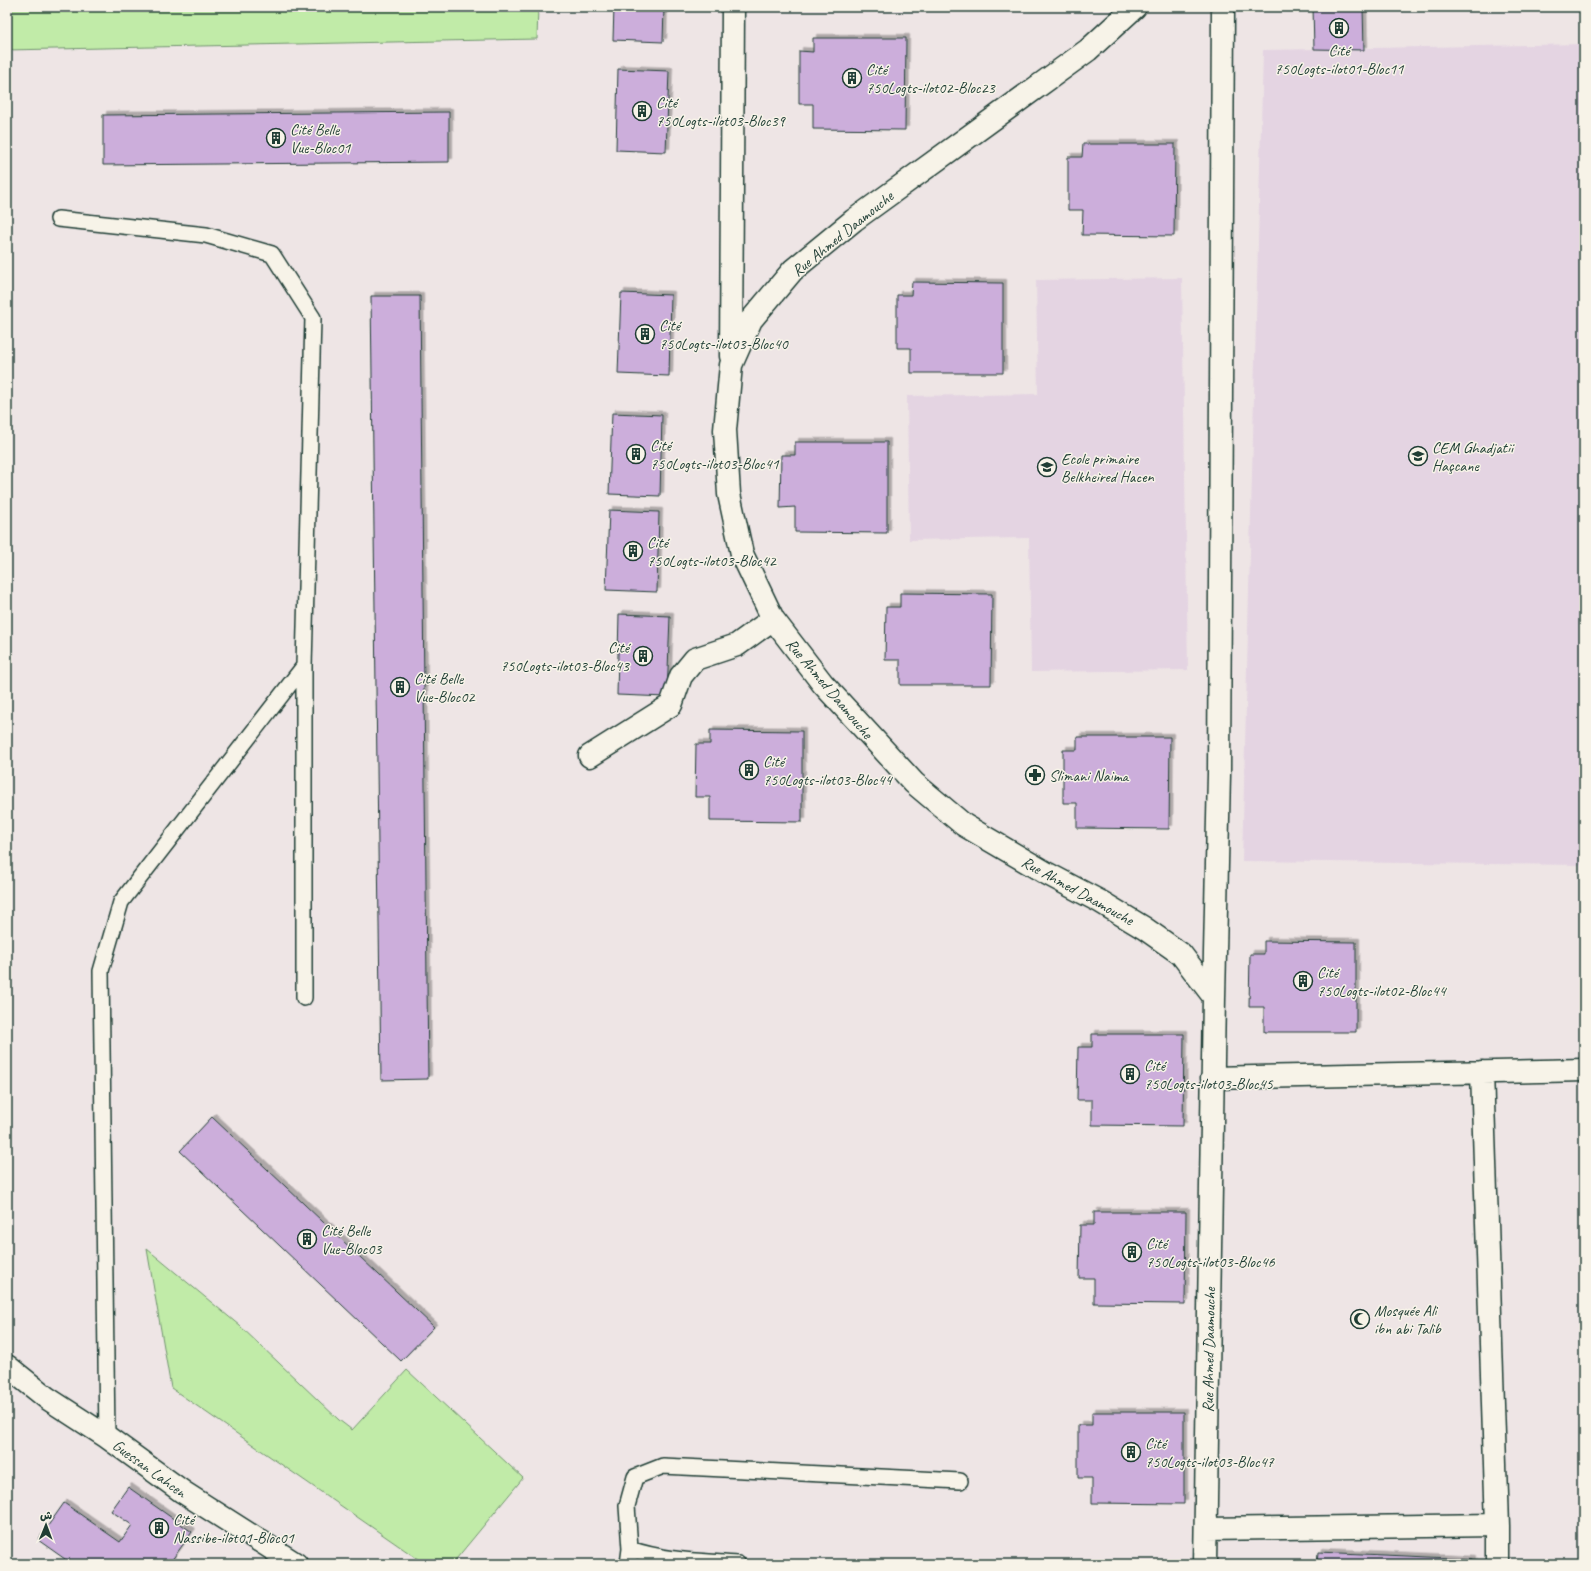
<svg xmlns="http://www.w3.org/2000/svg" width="1591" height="1571" viewBox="0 0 1591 1571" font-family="Caveat,'Playpen Sans Arabic',sans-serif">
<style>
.built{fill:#e4d4e2}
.green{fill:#c1eba8;stroke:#70946e}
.building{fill:#ccaedb;stroke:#1f3d34;filter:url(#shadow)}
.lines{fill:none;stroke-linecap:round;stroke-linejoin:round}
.service-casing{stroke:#1f3d34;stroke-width:18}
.minor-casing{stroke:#1f3d34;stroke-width:25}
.secondary-casing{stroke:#1f3d34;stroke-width:25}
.service{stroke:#f7f3e8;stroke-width:15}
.minor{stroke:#f7f3e8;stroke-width:22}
.secondary{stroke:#f7f3e8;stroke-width:22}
.labels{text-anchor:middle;stroke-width:3;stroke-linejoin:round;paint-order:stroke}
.poi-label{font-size:16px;fill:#1f3d34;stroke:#f7f3e8;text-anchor:start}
.street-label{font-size:16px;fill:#1f3d34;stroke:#f7f3e8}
</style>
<defs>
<filter id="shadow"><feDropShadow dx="3.5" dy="-3.5" stdDeviation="0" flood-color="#0004"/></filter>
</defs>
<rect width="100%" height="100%" fill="#eee5e5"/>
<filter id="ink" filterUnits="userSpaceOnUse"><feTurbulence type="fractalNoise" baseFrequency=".025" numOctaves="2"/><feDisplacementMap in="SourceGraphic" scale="8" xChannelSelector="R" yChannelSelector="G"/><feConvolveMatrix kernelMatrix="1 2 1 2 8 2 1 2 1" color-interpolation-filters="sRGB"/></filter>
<g filter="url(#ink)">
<path class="built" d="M1584 44V865L1242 861 1263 50Z
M1182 278 1188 670 1031 672 1029 538 909 540 907 396 1038 394 1036 280Z"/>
<path class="green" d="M7 7H538L537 39 7 50Z
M147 1249 240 1326 339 1420 352 1430 407 1370 523 1478 452 1564H425L171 1388Z"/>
<path class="building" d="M614 7H664L663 42 613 40Z
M1313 7H1363L1364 50 1314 49Z
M813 38H906L905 130 813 129V104H799V51L813 52Z
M618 69 669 71 666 152 616 150Z
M449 112V162L103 165V115Z
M1083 144H1175L1174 236 1082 235 1083 210H1068V157H1082Z
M912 282 1003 283V373H911V348H897V295H911Z
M621 293 671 295 669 376 618 374Z
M371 296H420L428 1079 381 1080Z
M612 413 662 415 660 496 609 494Z
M795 442H887V533L795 532V507L780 508 781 455H795Z
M609 510 659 512 657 592 606 590Z
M900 593 992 594 991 685H900V660H885L886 607H900Z
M619 614 670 616 667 697 617 695Z
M710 730 802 731V822L710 821V797H695L696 744H710Z
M1077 737H1170L1169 829 1077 828V803H1063V750H1077Z
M1264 941 1356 942V1032H1264V1007H1249L1250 954H1264Z
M1092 1034H1184L1183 1126 1092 1125V1100H1077L1078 1047H1092Z
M212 1117 434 1327 401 1361 180 1151Z
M1094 1212H1186L1185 1304 1094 1303V1278H1079L1080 1225H1094Z
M1092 1412H1184V1504L1092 1503V1478H1078V1425H1092Z
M128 1487 192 1532 169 1564H72L38 1540 64 1503 120 1542 132 1525 111 1511Z
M1318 1552 1473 1559V1564H1317Z"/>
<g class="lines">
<defs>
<path id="service" d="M58 219 206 235 272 254 313 318 304 666V998
M107 1437 101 971 121 902 304 666
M630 1549C665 1561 702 1561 738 1564
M628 1564 630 1549 627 1506 635 1477 663 1466 960 1481"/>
<path id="minor" d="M1135 7 1088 50 854 220 793 270 751 320 731 365 725 430 729 494 742 554 773 619 823 684 914 783 964 825 1046 873 1101 902 1144 928 1181 954 1214 997 1205 1564
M731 356 733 7
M590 756 671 705 681 676 695 659 737 645 773 619
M1214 997 1219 774 1223 7
M1482 1072 1497 1525V1564
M1212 1078 1584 1070
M1206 1529 1497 1525"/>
<path id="secondary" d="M7 1366 47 1398 107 1437 183 1492 296 1564"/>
</defs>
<use href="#service" class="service-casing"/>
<use href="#minor" class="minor-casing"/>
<use href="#secondary" class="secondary-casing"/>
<use href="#service" class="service"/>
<use href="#minor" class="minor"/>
<use href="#secondary" class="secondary"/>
</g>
</g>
<defs>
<symbol id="building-ring" viewBox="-11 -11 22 22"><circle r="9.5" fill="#f7f3e8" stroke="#1f3d34" stroke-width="1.5"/><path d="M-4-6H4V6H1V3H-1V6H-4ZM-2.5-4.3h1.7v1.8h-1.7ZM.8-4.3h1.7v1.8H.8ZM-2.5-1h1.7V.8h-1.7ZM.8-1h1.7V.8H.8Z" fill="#1f3d34"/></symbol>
<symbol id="university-ring" viewBox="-11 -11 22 22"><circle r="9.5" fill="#f7f3e8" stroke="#1f3d34" stroke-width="1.5"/><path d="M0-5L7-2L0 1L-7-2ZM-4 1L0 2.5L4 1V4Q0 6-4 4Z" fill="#1f3d34"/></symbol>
<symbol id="school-ring" viewBox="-11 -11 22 22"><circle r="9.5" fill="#f7f3e8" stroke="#1f3d34" stroke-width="1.5"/><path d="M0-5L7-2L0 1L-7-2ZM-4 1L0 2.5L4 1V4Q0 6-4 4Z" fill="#1f3d34"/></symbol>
<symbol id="pharmacy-ring" viewBox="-11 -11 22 22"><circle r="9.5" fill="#f7f3e8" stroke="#1f3d34" stroke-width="1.5"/><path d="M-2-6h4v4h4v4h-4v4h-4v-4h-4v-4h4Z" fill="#1f3d34"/></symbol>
<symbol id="mosque-ring" viewBox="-11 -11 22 22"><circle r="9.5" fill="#f7f3e8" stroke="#1f3d34" stroke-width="1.5"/><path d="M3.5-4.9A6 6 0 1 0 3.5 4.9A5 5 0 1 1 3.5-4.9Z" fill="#1f3d34"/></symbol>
</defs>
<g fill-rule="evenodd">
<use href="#building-ring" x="1328" y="17" width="22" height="22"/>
<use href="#building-ring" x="841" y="67" width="22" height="22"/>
<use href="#building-ring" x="631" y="100" width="22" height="22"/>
<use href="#building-ring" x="265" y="127" width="22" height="22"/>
<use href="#building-ring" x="634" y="323" width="22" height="22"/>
<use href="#building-ring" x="625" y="443" width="22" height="22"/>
<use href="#university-ring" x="1407" y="445" width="22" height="22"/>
<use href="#school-ring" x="1036" y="456" width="22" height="22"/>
<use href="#building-ring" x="622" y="540" width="22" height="22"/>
<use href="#building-ring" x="632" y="645" width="22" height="22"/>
<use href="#building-ring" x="389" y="676" width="22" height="22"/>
<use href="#building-ring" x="738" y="759" width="22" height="22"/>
<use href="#pharmacy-ring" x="1024" y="764" width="22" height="22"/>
<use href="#building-ring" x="1292" y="970" width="22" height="22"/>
<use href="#building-ring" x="1119" y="1063" width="22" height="22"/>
<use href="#building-ring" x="296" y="1228" width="22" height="22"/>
<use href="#building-ring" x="1121" y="1241" width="22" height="22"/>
<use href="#mosque-ring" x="1349" y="1308" width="22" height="22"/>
<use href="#building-ring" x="1120" y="1441" width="22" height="22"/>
<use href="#building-ring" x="148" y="1517" width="22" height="22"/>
</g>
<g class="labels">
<g class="poi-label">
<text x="1339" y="56" text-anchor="middle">Cité<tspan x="1339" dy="18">750Logts-ilot01-Bloc11</tspan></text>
<text x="866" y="75">Cité<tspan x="866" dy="18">750Logts-ilot02-Bloc23</tspan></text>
<text x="656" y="108">Cité<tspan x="656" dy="18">750Logts-ilot03-Bloc39</tspan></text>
<text x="290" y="135">Cité Belle<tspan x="290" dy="18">Vue-Bloc01</tspan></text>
<text x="659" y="331">Cité<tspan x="659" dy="18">750Logts-ilot03-Bloc40</tspan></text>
<text x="650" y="451">Cité<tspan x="650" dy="18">750Logts-ilot03-Bloc41</tspan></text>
<text x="1432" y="453">CEM Ghadjatii<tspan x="1432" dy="18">Haçcane</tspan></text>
<text x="1061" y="464">Ecole primaire<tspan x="1061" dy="18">Belkheired Hacen</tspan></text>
<text x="647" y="548">Cité<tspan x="647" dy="18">750Logts-ilot03-Bloc42</tspan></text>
<text x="629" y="653" text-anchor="end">Cité<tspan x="629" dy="18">750Logts-ilot03-Bloc43</tspan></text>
<text x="414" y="684">Cité Belle<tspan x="414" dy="18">Vue-Bloc02</tspan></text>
<text x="763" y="767">Cité<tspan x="763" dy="18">750Logts-ilot03-Bloc44</tspan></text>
<text x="1049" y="781">Slimani Naima</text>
<text x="1317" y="978">Cité<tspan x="1317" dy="18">750Logts-ilot02-Bloc44</tspan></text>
<text x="1144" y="1071">Cité<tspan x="1144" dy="18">750Logts-ilot03-Bloc45</tspan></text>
<text x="321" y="1236">Cité Belle<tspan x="321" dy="18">Vue-Bloc03</tspan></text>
<text x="1146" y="1249">Cité<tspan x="1146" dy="18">750Logts-ilot03-Bloc46</tspan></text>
<text x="1374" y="1316">Mosquée Ali<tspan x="1374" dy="18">ibn abi Talib</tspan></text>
<text x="1145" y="1449">Cité<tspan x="1145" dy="18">750Logts-ilot03-Bloc47</tspan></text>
<text x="173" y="1525">Cité<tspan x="173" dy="18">Nassibe-ilot01-Bloc01</tspan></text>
</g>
<g class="street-label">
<text transform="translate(842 233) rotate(-39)" y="6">Rue Ahmed Daamouche</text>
<text transform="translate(830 688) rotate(50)" y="6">Rue Ahmed Daamouche</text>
<text transform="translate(1078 890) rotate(29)" y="6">Rue Ahmed Daamouche</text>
<text transform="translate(1208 1350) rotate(-89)" y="6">Rue Ahmed Daamouche</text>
<text transform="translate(150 1468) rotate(36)" y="6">Guessan Lahcen</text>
</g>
</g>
<rect width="1591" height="1571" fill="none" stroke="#f7f3e8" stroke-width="24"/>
<rect x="12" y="12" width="1567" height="1547" fill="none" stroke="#1f3d34" stroke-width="1.5" filter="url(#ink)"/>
<g transform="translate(46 1525) rotate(1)" stroke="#f7f3e8" stroke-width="3" paint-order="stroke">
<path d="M0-3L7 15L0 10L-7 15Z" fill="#1f3d34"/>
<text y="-6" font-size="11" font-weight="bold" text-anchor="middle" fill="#1f3d34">ش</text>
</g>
</svg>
